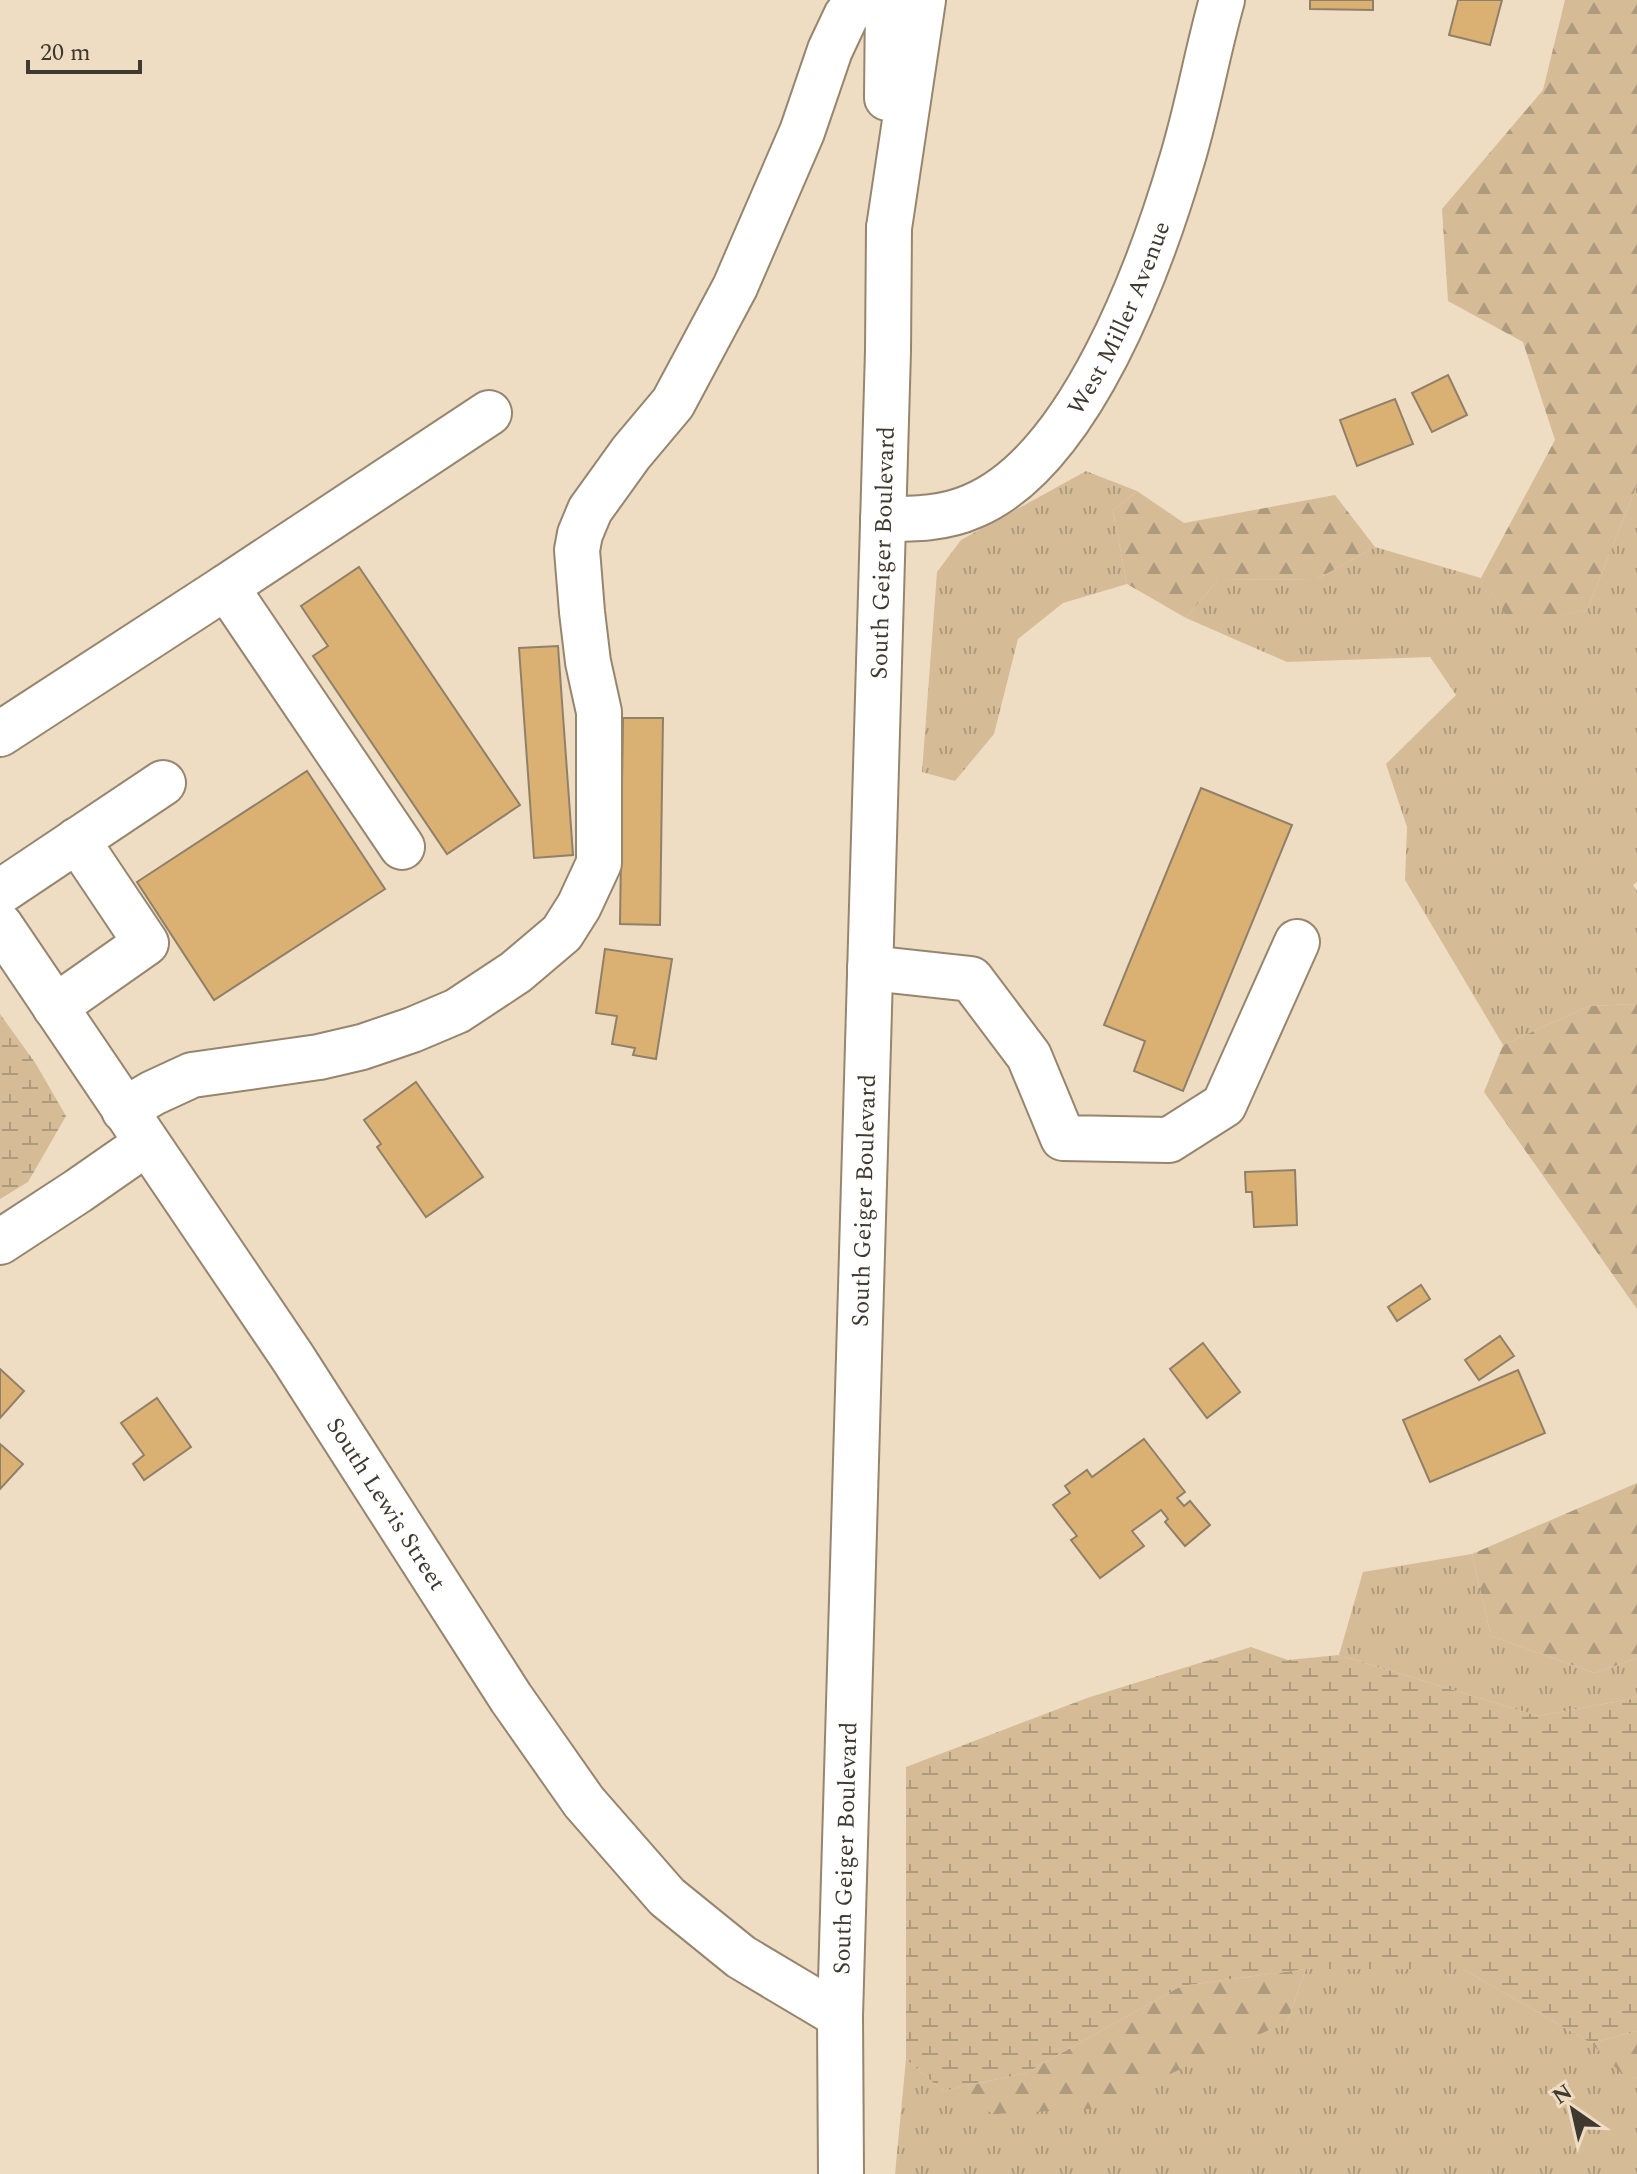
<svg xmlns="http://www.w3.org/2000/svg" width="1637" height="2174" viewBox="0 0 1637 2174" font-family="Spectral,serif">
<style>
.grass{fill:url(#grass-tufts)}
.forest{fill:url(#forest-firs)}
.wetland{fill:url(#wetland-marsh)}
.building{fill:#dbb173;stroke:#908069;stroke-width:2}
.lines{fill:none;stroke-linecap:round;stroke-linejoin:round}
.minor-casing{stroke:#96866f;stroke-width:48}
.major-casing{stroke:#96866f;stroke-width:48}
.minor{stroke:#fff;stroke-width:44}
.major{stroke:#fff;stroke-width:44}
.labels{text-anchor:middle;stroke-width:7;stroke-linejoin:round;paint-order:stroke}
.street-label{font-size:24px;fill:#40392f;stroke:#eedcc3}
</style>
<defs>
<pattern id="grass-tufts" width="24" height="20" patternUnits="userSpaceOnUse" patternTransform="scale(2)"><rect width="24" height="20" fill="#d5bc97"/><path d="M3 7l-1-3M5 7V3M7 7l1-3M15 17l-1-3M17 17v-4M19 17l1-3" fill="none" stroke="#ae9a7c"/></pattern>
<pattern id="forest-firs" width="22" height="20" patternUnits="userSpaceOnUse" patternTransform="scale(2)"><rect width="22" height="20" fill="#d5bc97"/><path d="M5 1l3.5 6h-7zM16 11l3.5 6h-7z" fill="#ae9a7c"/></pattern>
<pattern id="wetland-marsh" width="20" height="14" patternUnits="userSpaceOnUse" patternTransform="scale(2)"><rect width="20" height="14" fill="#d5bc97"/><path d="M1 5h8M5 5V1M11 12h8M15 12V8" fill="none" stroke="#ae9a7c"/></pattern>
</defs>
<rect width="100%" height="100%" fill="#eedcc3"/>
<path class="grass" d="M1086 471 1137 491 1113 511 1127 584 1063 603 1018 639 994 734 955 781 922 772 937 572 961 540Z
M1637 485V882L1633 885 1637 891V1004L1589 1006 1503 1045 1405 880 1407 827 1386 764 1456 695 1430 657 1287 662 1186 618 1218 580 1317 579 1375 547 1481 578 1513 625 1587 610Z
M1472 1554 1491 1636 1595 1673 1637 1658V1695L1631 1699 1538 1716 1339 1655 1363 1572Z
M1306 1969H1463L1591 2043 1623 2074 1637 2078V2174H895L906 2059 943 2091 1287 2022Z"/>
<path class="forest" d="M1565 0H1637V485L1587 610 1513 626 1481 578 1555 440 1523 342 1448 301 1442 209 1543 90Z
M1137 491 1184 523 1335 495 1375 547 1317 579 1218 580 1186 618 1127 584 1113 511Z
M1637 1004V1309L1484 1092 1503 1045 1589 1006Z
M1637 1483V1658L1595 1673 1491 1636 1472 1554Z
M1306 1969 1287 2022 1091 2109 994 2114 943 2091 1026 2073 1181 1986Z
M1637 2031V2078L1623 2075 1591 2043Z"/>
<path class="wetland" d="M0 1014 36 1064 66 1116 28 1182 0 1199Z
M1251 1647 1288 1660 1339 1655 1538 1716 1631 1699 1637 1695V2031L1591 2043 1463 1969H1306L1181 1986 1026 2073 943 2091 906 2059V1767L1087 1698Z"/>
<path class="building" d="M1310 0H1373V10L1310 9Z
M1458 0H1502L1490 45 1449 35Z
M1448 375 1467 415 1432 432 1412 393Z
M1395 399 1413 444 1357 466 1340 420Z
M359 567 520 805 447 854 313 656 328 646 301 606Z
M558 646 573 855 534 858 519 648Z
M623 718H663L660 925 620 924Z
M307 771 385 889 214 1000 137 882Z
M1201 788 1292 825 1183 1091 1134 1071 1145 1041 1104 1025Z
M605 949 672 959 656 1059 633 1055 635 1048 612 1044 617 1016 596 1013Z
M416 1082 483 1177 426 1217 377 1147 381 1144 364 1120Z
M1295 1170 1297 1225 1254 1227 1252 1192H1246L1245 1172Z
M1421 1285 1430 1299 1397 1321 1388 1307Z
M1500 1336 1514 1356 1479 1380 1465 1360Z
M1203 1343 1240 1392 1207 1418 1170 1369Z
M0 1369 24 1391 0 1418Z
M1518 1370 1545 1433 1430 1482 1403 1420Z
M157 1398 191 1447 144 1480 133 1464 144 1455 121 1423Z
M1144 1439 1185 1492 1177 1498 1184 1506 1190 1501 1210 1525 1185 1546 1165 1522 1168 1519 1161 1510 1132 1531 1144 1546 1100 1578 1071 1540 1077 1536 1053 1505 1070 1493 1065 1486 1087 1470 1092 1477Z
M0 1444 23 1464 0 1489Z"/>
<g class="lines">
<defs>
<g id="minor">
<path id="s1" d="M883 519C914 519 944 519 973 506 1081 460 1151 265 1182 160 1198 107 1207 53 1222 0"/>
<path d="M226 587 489 413"/>
<path d="M0 734 226 587 402 847"/>
<path d="M0 892 163 783"/>
<path id="s2" d="M0 925 293 1358 511 1698 584 1802 667 1897 741 1957 840 2016"/>
<path d="M870 968 971 979 1029 1056 1063 1138 1169 1140 1224 1105 1297 942"/>
<path d="M55 1007 146 943 77 840"/>
<path d="M124 1110 153 1093 192 1075 319 1057 362 1047 412 1030 457 1011 516 972 562 933 579 906 599 863V712L588 662 582 612 577 550 580 534 590 510 631 453 673 403 735 287 802 132 830 50 846 16 858 0"/>
<path d="M0 1242 78 1191 147 1143"/>
<path id="s3" d="M841 2174 840 2016 888 351 889 228"/>
</g>
<path id="major" d="M887 98 888 0
M889 228 923 0"/>
</defs>
<use href="#minor" class="minor-casing"/>
<use href="#major" class="major-casing"/>
<use href="#minor" class="minor"/>
<use href="#major" class="major"/>
</g>
<g class="labels">
<g class="street-label">
<text dy="8" stroke="none"><textPath href="#s1" startOffset="336">West Miller Avenue</textPath></text>
<text dy="8" stroke="none"><textPath href="#s3" startOffset="1622">South Geiger Boulevard</textPath></text>
<text dy="8" stroke="none"><textPath href="#s3" startOffset="974">South Geiger Boulevard</textPath></text>
<text dy="8" stroke="none"><textPath href="#s2" startOffset="696">South Lewis Street</textPath></text>
<text dy="8" stroke="none"><textPath href="#s3" startOffset="326">South Geiger Boulevard</textPath></text>
</g>
</g>
<g transform="translate(1573 2110) rotate(326)" stroke="#eedcc3" stroke-width="6" paint-order="stroke">
<path d="M0-6L14 30L0 20L-14 30Z" fill="#40392f"/>
<text y="-12" font-size="22" font-weight="bold" text-anchor="middle" fill="#40392f">N</text>
</g>
<path d="M28 60v12h112v-12" fill="none" stroke="#40392f" stroke-width="4"/>
<text x="40" y="60" font-size="24" fill="#40392f" stroke="#eedcc3" stroke-width="6" paint-order="stroke">20 m</text>
</svg>
